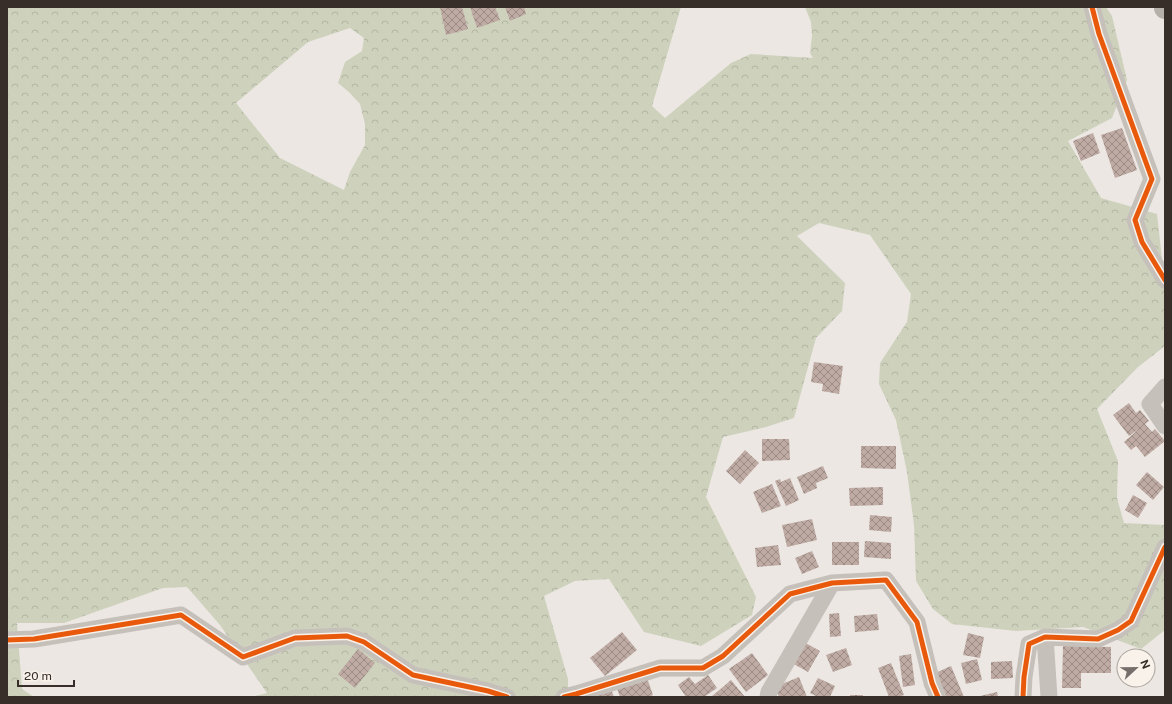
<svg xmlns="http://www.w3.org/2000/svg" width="1172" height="704" viewBox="0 0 1172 704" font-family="'Public Sans',sans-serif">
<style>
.forest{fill:url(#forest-crowns);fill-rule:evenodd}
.building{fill:url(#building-cross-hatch)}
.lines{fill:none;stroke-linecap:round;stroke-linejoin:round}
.street{stroke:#c6c0bb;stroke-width:17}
.secondary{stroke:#b6b0ab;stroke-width:22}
.cycleway-casing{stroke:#f9f2ea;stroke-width:8}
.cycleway{stroke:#e8590c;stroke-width:5}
</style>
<defs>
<pattern id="forest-crowns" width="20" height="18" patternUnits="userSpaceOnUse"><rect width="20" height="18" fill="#ced2bd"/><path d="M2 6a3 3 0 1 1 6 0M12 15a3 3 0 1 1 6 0" fill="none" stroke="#b2b5a2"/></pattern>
<pattern id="building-cross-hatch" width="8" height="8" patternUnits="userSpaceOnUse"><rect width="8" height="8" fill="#bfaba4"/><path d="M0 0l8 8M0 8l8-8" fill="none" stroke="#9c8c86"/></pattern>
</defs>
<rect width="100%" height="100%" fill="#ece7e2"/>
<path class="forest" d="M7 7H681L652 106 665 118 731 63 751 54 813 58 810 53 812 36 811 22 805 7H1106L1112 16 1127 80 1112 118 1068 141 1101 198 1157 214 1165 285V346L1138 367 1097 409 1118 461 1117 498 1124 523 1165 525V630L1141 649 1083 627 1016 631 952 624 933 609 916 581 914 525 907 472 896 420 879 384 880 363 907 322 911 294 870 235 819 223 797 236 845 283 842 311 816 338 794 418 766 427 723 437 706 497 756 597 752 615 701 646 644 632 609 579 575 581 544 596 568 679V697H251L267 693 220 625 187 587 163 588 64 623H17L22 689 34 697H7ZM350 28 364 38 362 51 345 62 338 83 349 92 360 104 365 124V145L350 172 344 190 280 158 236 103 308 42Z"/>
<path class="building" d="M440 7H462L468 29 446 35Z
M470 7H495L500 20 477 28Z
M505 7H524L526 14 510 21Z
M1122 128 1137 170 1115 178 1101 135Z
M1093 133 1100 153 1081 161 1073 141Z
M814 362 843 366 839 394 822 391 823 384 811 382Z
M1129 403 1136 413 1140 410 1149 421 1145 424 1152 432 1155 429 1165 441 1145 457 1136 446 1131 450 1124 442 1139 429 1129 436 1113 415Z
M762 439H789L790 460 762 461Z
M861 446H896V469L861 468Z
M745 450 759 463 740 484 726 471Z
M823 466 828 478 816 483 817 488 804 494 797 477Z
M1147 472 1164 487 1153 500 1136 485Z
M790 478 799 500 786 506 775 481 780 479 781 482Z
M772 484 781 506 762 513 753 492Z
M883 487V505L850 506 849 488Z
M1133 495 1147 503 1138 518 1125 510Z
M870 515 892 517 891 532 869 530Z
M812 519 817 540 787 547 782 525Z
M865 541 891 543V559L864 557Z
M832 542H859V565H832Z
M778 545 781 565 757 567 755 548Z
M812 551 819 567 802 574 795 558Z
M839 613 841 636 830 637 829 614Z
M877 614 879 630 855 632 854 616Z
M622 632 637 650 605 676 590 658Z
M968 633 984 637 980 658 963 655Z
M802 641 820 651 808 672 790 662Z
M1063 646 1111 647V673H1081V688H1062Z
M846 648 852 665 833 672 826 655Z
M358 649 375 663 355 688 338 674Z
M752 653 768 675 746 692 729 669Z
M911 654 915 685 903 687 899 656Z
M977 659 982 680 966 684 961 663Z
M1012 661 1013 678 991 679V662Z
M891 663 904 695 898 697H889L878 668Z
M951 666 964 697H943L933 674Z
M646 675 653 695 649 697H620L616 686Z
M708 675 717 688 704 697H686L678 685 689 677 695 684Z
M799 677 807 697H779L775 687Z
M818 678 835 686 830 697H818L810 693Z
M731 680 745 697H711Z
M611 689 614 697H589Z
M997 692 998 697H980V696Z
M850 695H863V697H850Z"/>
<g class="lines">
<path class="street" d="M1092 7 1099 34 1152 179 1135 220 1142 242 1165 280
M1165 387 1150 404 1165 426
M1045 637 1049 697
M7 640 34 639 181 615 243 657 295 638 347 636 364 642 413 675 488 691 507 697
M564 697 576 694 660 668H703L723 656 790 594 832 583 886 580 917 622 932 683 938 697
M768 697 769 692 832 583
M1023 697 1024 677 1029 644 1045 637 1098 639 1118 630 1131 621 1165 547"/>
<path class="secondary" d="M1165 7V8"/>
<defs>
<path id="cycleway" d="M1092 7 1099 34 1152 179 1135 220 1142 242 1165 280
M7 640 34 639 181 615 243 657 295 638 347 636 364 642 413 675 488 691 507 697
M564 697 576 694 660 668H703L723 656 790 594 832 583 886 580 917 622 932 683 938 697
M1023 697 1024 677 1029 644 1045 637 1098 639 1118 630 1131 621 1165 547"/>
</defs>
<use href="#cycleway" class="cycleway-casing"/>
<use href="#cycleway" class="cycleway"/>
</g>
<rect width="1172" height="704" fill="none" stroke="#372d29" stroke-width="16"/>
<g transform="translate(1136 668) rotate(68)"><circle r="19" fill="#f9f2ea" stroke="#aba39d"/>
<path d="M0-3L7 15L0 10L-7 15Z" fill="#766e6a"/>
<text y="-6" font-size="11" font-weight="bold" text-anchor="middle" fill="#372d29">N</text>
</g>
<path d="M18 680v6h56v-6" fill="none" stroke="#372d29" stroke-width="2"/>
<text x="24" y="680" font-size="12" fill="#372d29" stroke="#f9f2ea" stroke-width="3" paint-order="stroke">20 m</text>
</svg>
